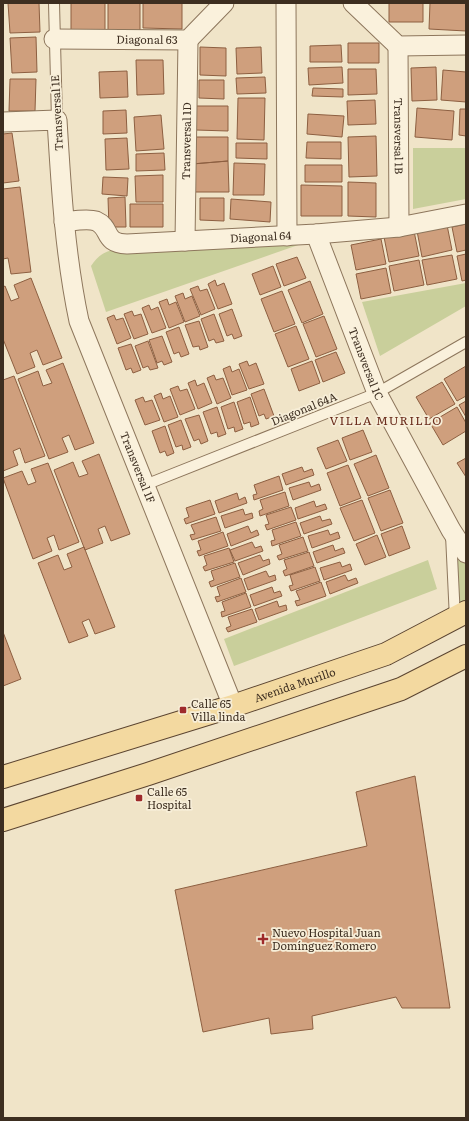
<svg xmlns="http://www.w3.org/2000/svg" width="469" height="1121" viewBox="0 0 469 1121" font-family="Literata,serif">
<style>
.green{fill:#c9cf9b}
.building{fill:#cf9f7d;stroke:#8d5f41}
.lines{fill:none;stroke-linecap:round;stroke-linejoin:round}
.lane-casing{stroke:#8d765c;stroke-width:12}
.street-casing{stroke:#8d765c;stroke-width:21}
.primary-casing{stroke:#5b4430;stroke-width:24}
.lane{stroke:#faf1dc;stroke-width:10}
.street{stroke:#faf1dc;stroke-width:19}
.primary{stroke:#f3d9a0;stroke-width:22}
.poi-dot{fill:#9e2a2b;stroke:#f7eed8;stroke-width:1.5}
.labels{text-anchor:middle;stroke-width:3.5;stroke-linejoin:round;paint-order:stroke}
.street-label{font-size:11px;fill:#3d2e20;stroke:#f7eed8}
.poi-label{font-size:11px;fill:#3d2e20;stroke:#f7eed8;text-anchor:start}
.neighbourhood-label{font-size:12px;letter-spacing:1px;fill:#6b2e1e;stroke:#f7eed8}
</style>
<rect width="100%" height="100%" fill="#f0e4c8"/>
<path class="green" d="M413 148H466V199L413 209Z
M301 244 106 312 91 266C98 255 105 251 118 249Z
M466 283V306L380 356 362 302Z
M453 542 466 564V603L459 607Z
M428 560 437 589 234 666 224 639Z"/>
<path class="building" d="M8 3H39L40 32 10 33Z
M71 3H105V30H71Z
M108 3H140V33H108Z
M143 3H182V29L143 28Z
M389 3H423V22H389Z
M430 3H466V31L429 29Z
M36 37 37 72 12 73 10 38Z
M348 43H379V63H348Z
M341 45 342 62H310V46Z
M200 47 226 48V76L200 75Z
M261 47 262 73 237 74 236 48Z
M136 60H163L164 94 137 95Z
M342 67 343 83 309 85 308 68Z
M436 67 437 100 412 101 411 68Z
M348 69H376L377 94 348 95Z
M443 70 466 72V102L441 100Z
M127 71 128 97 100 98 99 72Z
M265 77 266 93 237 94 236 78Z
M10 79H36L35 111H9Z
M199 80H224V99L199 98Z
M313 88 343 89V97L312 96Z
M238 98H265L264 140 237 139Z
M375 100 376 124 348 125 347 101Z
M196 106H228V131L196 130Z
M417 108 454 111 452 140 415 137Z
M460 109H466V136L459 135Z
M126 110 127 133 103 134V111Z
M308 114 344 116 342 137 307 134Z
M161 115 164 149 136 151 134 117Z
M12 133 19 181 3 183V134Z
M376 136 377 176 349 177 348 137Z
M192 137H228V161L192 164Z
M127 138 129 169 106 170 105 139Z
M307 142H341V159L306 158Z
M236 143H267V159L236 158Z
M164 153 165 170 136 171V154Z
M228 161 229 192H193L192 164Z
M234 163 265 164 264 195H233Z
M305 165H342V182H305Z
M163 175V202H136L135 176Z
M103 177 128 178 127 196 102 194Z
M348 182 376 183V217L348 216Z
M301 185 342 186V216H301Z
M20 187 31 272 11 274 8 258 3 259V189Z
M125 197 126 227H109L108 198Z
M200 198H224V221L200 220Z
M231 199 271 202 270 222 230 219Z
M130 204H163V227H130Z
M466 224V250L457 252 452 227Z
M447 225 452 250 422 257 417 231Z
M414 231 419 256 389 262 384 237Z
M381 239 386 264 356 270 351 245Z
M466 254V280L462 281 457 256Z
M452 255 457 279 427 285 422 260Z
M297 257 306 278 284 286 276 264Z
M419 260 424 285 394 291 389 266Z
M273 266 281 287 260 295 252 274Z
M386 268 391 293 361 299 356 274Z
M31 278 62 358 43 365 37 350 30 353 35 367 17 374 3 339V287L5 286 11 301 19 298 14 285Z
M215 280 217 286 224 283 232 304 218 309 208 284Z
M310 281 323 314 302 323 288 290Z
M198 286 200 291 207 289 215 309 201 315 190 289Z
M282 291 295 324 274 332 261 299Z
M183 293 185 299 192 296 200 316 185 322 175 296Z
M167 299 169 305 176 302 184 322 169 328 159 302Z
M149 305 151 310 158 307 166 328 152 333 142 308Z
M232 309 242 336 234 339 232 334 227 336 219 314Z
M132 311 134 316 141 314 148 334 134 339 124 314Z
M214 314 224 341 216 343 214 339 209 341 201 319Z
M114 315 116 320 123 318 131 338 117 344 107 318Z
M324 316 337 349 316 357 303 324Z
M199 321 208 347 200 350 199 346 193 347 185 325Z
M296 326 309 359 288 367 275 334Z
M179 327 189 354 181 357 179 352 174 354 166 332Z
M162 336 172 362 164 365 162 361 157 363 149 340Z
M148 341 158 368 150 370 148 366 143 368 135 346Z
M131 344 141 370 133 373 131 368 126 370 118 348Z
M336 352 345 373 323 382 315 360Z
M247 361 249 366 256 363 264 384 249 389 239 364Z
M312 361 320 383 299 391 291 369Z
M63 363 94 443 75 450 69 435 62 438 68 452 49 459 18 379 38 371 43 386 52 383 46 370Z
M230 366 232 372 239 369 247 390 232 395 223 369Z
M466 366V396L457 401 444 379Z
M214 375 216 380 223 378 231 398 217 404 207 378Z
M14 376 45 456 25 463 20 448 13 451 18 465 3 471V380Z
M195 380 197 386 204 383 212 403 198 409 188 383Z
M442 382 455 404 429 419 416 397Z
M178 386 180 391 187 389 195 409 180 415 170 389Z
M264 389 274 416 266 419 264 414 259 416 251 394Z
M161 393 163 399 170 396 178 417 164 422 154 396Z
M143 397 145 402 152 400 160 420 145 425 135 400Z
M250 397 259 424 251 427 250 422 244 424 237 402Z
M466 401V417L459 405Z
M234 402 243 429 235 432 234 427 228 429 221 407Z
M217 407 226 434 218 437 217 432 211 434 203 412Z
M457 407 466 423V431L443 445 430 423Z
M199 415 208 441 201 444 199 439 194 441 185 419Z
M181 420 191 447 183 450 182 445 176 447 168 425Z
M165 426 174 453 167 456 165 451 160 453 152 431Z
M363 430 372 452 350 460 342 438Z
M338 440 347 461 326 469 317 448Z
M99 454 130 534 111 541 105 526 98 529 103 543 85 550 54 470 73 462 79 477 88 474 82 461Z
M376 455 389 488 368 496 354 464Z
M466 458V477L457 463Z
M48 463 79 542 59 550 54 535 47 538 52 551 33 559 3 478 22 471 28 485 36 482 31 469Z
M348 465 361 498 340 506 327 473Z
M302 467 304 472 312 469 314 475 286 485 282 474Z
M279 476 283 490 254 500 253 495 257 494 254 485Z
M309 482 311 487 319 484 321 490 293 500 289 488Z
M390 490 403 523 381 531 368 498Z
M285 492 289 506 260 516 259 511 263 509 260 500Z
M237 493 239 500 245 497 247 503 219 513 215 501Z
M210 500 215 514 186 524 184 519 189 517 186 508Z
M362 500 375 533 354 541 340 508Z
M314 501 316 507 325 504 327 509 298 519 295 508Z
M291 507 296 520 267 530 265 525 269 524 266 515Z
M243 509 245 515 252 513 253 518 225 528 221 516Z
M320 516 322 521 330 519 332 524 304 534 300 523Z
M216 517 221 531 192 540 190 535 195 534 191 525Z
M296 522 301 536 272 546 271 541 275 540 272 530Z
M248 526 251 533 257 530 259 535 231 546 227 534Z
M402 526 410 548 389 556 381 534Z
M328 530 330 535 338 532 340 538 312 548 308 536Z
M223 532 228 546 199 556 197 551 201 550 198 541Z
M377 535 386 557 365 565 356 544Z
M303 537 308 551 279 560 277 556 282 554 279 545Z
M252 542 255 548 261 546 263 551 235 561 230 550Z
M333 545 335 551 343 548 345 553 317 563 313 552Z
M84 547 115 627 95 634 89 619 82 622 88 636 69 643 38 563 58 555 64 570 72 567 67 554Z
M229 548 234 562 205 571 203 567 207 565 204 556Z
M309 552 314 566 285 576 283 571 287 569 284 560Z
M260 555 263 561 269 559 270 564 243 575 238 563Z
M340 562 342 567 350 564 352 570 324 580 320 568Z
M235 563 240 577 211 587 209 582 214 580 211 571Z
M315 567 320 581 291 591 289 586 293 585 290 575Z
M266 571 269 577 275 575 276 580 248 590 244 579Z
M345 575 348 581 356 578 358 583 330 594 326 582Z
M241 578 246 592 217 602 215 597 220 596 217 587Z
M321 582 326 596 297 606 295 601 300 600 296 591Z
M272 587 274 593 280 591 282 596 254 606 250 595Z
M246 593 251 607 222 617 221 612 225 611 222 602Z
M277 601 279 607 286 605 287 610 259 620 255 609Z
M252 609 257 622 228 632 226 628 231 626 228 617Z
M3 632 21 679 3 686Z
M415 776 450 1008H402L396 997 312 1016 313 1029 271 1034 269 1018 203 1032 175 890 367 846 356 792Z"/>
<g class="lines">
<defs>
<path id="lane" d="M54 3 57 120
M145 485 377 393 466 342
M451 535 455 619"/>
<g id="street">
<path d="M286 3 287 236"/>
<path d="M353 3 398 46 466 45"/>
<path id="s1" d="M54 39 188 40 224 3"/>
<path id="s2" d="M398 46 399 227"/>
<path id="s3" d="M3 122 57 120C61 187 65 255 79 321L233 706"/>
<path id="s4" d="M64 222C73 221 87 218 96 221 112 228 102 243 127 244L316 234 399 227 466 214"/>
<path id="s5" d="M316 234 377 393 451 530 466 553"/>
<path id="s6" d="M185 241 188 40"/>
</g>
<g id="primary">
<path id="s7" d="M3 777 233 706 386 654 466 612"/>
<path d="M3 820 148 774 401 689 466 656"/>
</g>
</defs>
<use href="#lane" class="lane-casing"/>
<use href="#street" class="street-casing"/>
<use href="#primary" class="primary-casing"/>
<use href="#lane" class="lane"/>
<use href="#street" class="street"/>
<use href="#primary" class="primary"/>
</g>
<g class="poi-dot">
<rect x="179" y="706" width="8" height="8" rx="2"/>
<rect x="135" y="794" width="8" height="8" rx="2"/>
<path d="M261 933h4v4h4v4h-4v4h-4v-4h-4v-4h4z"/>
</g>
<g class="labels">
<g class="street-label">
<text dy="4" stroke="none"><textPath href="#s1" startOffset="93">Diagonal 63</textPath></text>
<text transform="translate(57 113) rotate(-93)" y="4">Transversal 1E</text>
<text dy="4" stroke="none"><textPath href="#s2" startOffset="90">Transversal 1B</textPath></text>
<text dy="4" stroke="none"><textPath href="#s6" startOffset="100">Transversal 1D</textPath></text>
<text dy="4" stroke="none"><textPath href="#s4" startOffset="207">Diagonal 64</textPath></text>
<text dy="4" stroke="none"><textPath href="#s5" startOffset="139">Transversal 1C</textPath></text>
<text transform="translate(304 409) rotate(-22)" y="4">Diagonal 64A</text>
<text dy="4" stroke="none"><textPath href="#s3" startOffset="414">Transversal 1F</textPath></text>
<text dy="4" stroke="none"><textPath href="#s7" startOffset="306">Avenida Murillo</textPath></text>
</g>
<g class="poi-label">
<text x="191" y="708">Calle 65<tspan x="191" dy="13">Villa linda</tspan></text>
<text x="147" y="796">Calle 65<tspan x="147" dy="13">Hospital</tspan></text>
<text x="272" y="937">Nuevo Hospital Juan<tspan x="272" dy="13">Domínguez Romero</tspan></text>
</g>
<g class="neighbourhood-label">
<text x="386" y="425">VILLA MURILLO</text>
</g>
</g>
<rect width="469" height="1121" fill="none" stroke="#3d2e20" stroke-width="8"/>
</svg>
